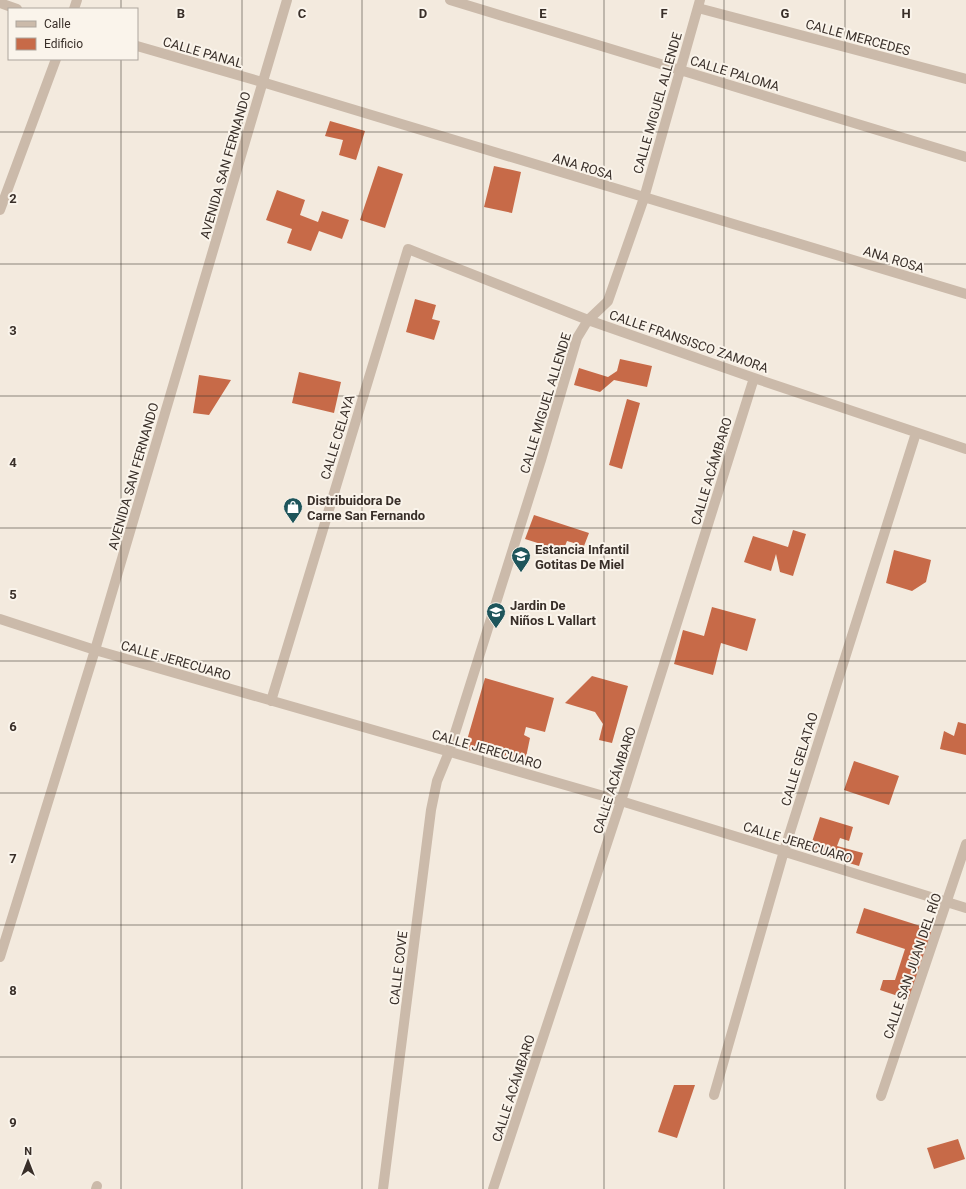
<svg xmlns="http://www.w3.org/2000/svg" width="966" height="1189" viewBox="0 0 966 1189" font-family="Roboto,sans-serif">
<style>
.building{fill:#c76a48}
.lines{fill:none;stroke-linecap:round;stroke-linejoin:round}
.minor{stroke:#cbbaaa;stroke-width:10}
.grid{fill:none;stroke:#392f29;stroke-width:1;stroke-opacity:0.55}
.labels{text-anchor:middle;stroke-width:4;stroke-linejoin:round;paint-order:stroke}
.street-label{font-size:13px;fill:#392f29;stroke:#faf4eb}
.poi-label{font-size:13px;font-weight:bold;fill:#392f29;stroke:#faf4eb;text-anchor:start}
.grid-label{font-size:13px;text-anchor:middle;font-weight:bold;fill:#392f29;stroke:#faf4eb;stroke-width:4;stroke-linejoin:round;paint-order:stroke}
</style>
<rect width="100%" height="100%" fill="#f3eade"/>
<path class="building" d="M330 121 365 131 356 160 339 155 343 140 325 136Z
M378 166 403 174 385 228 360 220Z
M494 166 521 172 512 213 484 207Z
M277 190 305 200 300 215 318 222 322 211 349 220 342 239 319 231 311 251 287 243 292 229 266 220Z
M415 299 436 305 432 319 440 321 434 340 406 332Z
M620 359 652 366 647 387 614 380 600 392 574 385 579 368 608 377 617 371Z
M299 372 341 382 334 413 292 403Z
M199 375 231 380 209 415 193 413Z
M627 399 640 403 622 469 609 465Z
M534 515 589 533 584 546 567 541 563 551 525 539Z
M793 530 806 534 793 576 780 572 776 554 771 571 744 562 753 536 788 547Z
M894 550 931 560 926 582 912 591 886 583Z
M712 607 756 619 747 651 721 643 713 675 674 664 683 630 704 636Z
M592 676 628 686 612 743 599 740 603 724 595 712 565 703Z
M485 678 554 698 545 732 526 727 524 735 530 738 525 762 463 749 465 747Z
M958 722 966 724V755L940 749 944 731 954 736Z
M854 761 899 776 889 805 844 790Z
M820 817 853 827 849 841 840 838 837 846 863 853 859 866 809 851Z
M864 908 933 930 910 1000 880 990 883 980H895L905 949 856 933Z
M674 1085H695L677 1138 658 1132Z
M958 1139 965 1159 934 1169 927 1148Z"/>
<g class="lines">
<path class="minor" d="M450 0 966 157
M0 3 17 9
M698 8 966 79
M74 9 77 0
M137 46 262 82 966 294
M0 210 56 59
M0 619 95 650 621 801 966 908
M271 701 408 249 588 320 754 378 966 449
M0 957 95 650 287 0
M714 1095 784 851 916 433
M881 1096 966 844
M96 1189 97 1186
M383 1189 431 810 437 781 449 752 541 460 577 338 588 320 608 301 644 198 700 0
M493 1189 621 801 754 378"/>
</g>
<path class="grid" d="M121 0V9M242 0V1189M362 0V1189M483 0V1189M604 0V1189M724 0V1189M845 0V1189M121 59V1189M0 132H966M0 264H966M0 396H966M0 528H966M0 661H966M0 793H966M0 925H966M0 1057H966"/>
<defs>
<symbol id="shop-pin" viewBox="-11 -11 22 30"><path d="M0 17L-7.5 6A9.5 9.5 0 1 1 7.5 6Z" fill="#1e555b" stroke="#faf4eb"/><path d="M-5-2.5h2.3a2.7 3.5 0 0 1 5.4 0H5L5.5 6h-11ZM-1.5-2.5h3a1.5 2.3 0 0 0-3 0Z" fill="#fff"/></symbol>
<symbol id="school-pin" viewBox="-11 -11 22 30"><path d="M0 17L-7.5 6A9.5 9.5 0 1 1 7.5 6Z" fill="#1e555b" stroke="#faf4eb"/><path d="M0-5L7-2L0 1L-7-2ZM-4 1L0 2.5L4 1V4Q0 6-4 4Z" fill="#fff"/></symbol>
</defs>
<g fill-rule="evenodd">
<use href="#shop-pin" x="282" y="496" width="22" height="30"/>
<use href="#school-pin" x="510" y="545" width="22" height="30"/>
<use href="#school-pin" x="485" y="601" width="22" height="30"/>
</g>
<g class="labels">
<g class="street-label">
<text transform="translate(858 37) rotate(15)" y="5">CALLE MERCEDES</text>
<text transform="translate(203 52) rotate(16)" y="5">CALLE PANAL</text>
<text transform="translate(735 73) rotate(17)" y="5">CALLE PALOMA</text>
<text transform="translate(657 103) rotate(-74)" y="5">CALLE MIGUEL ALLENDE</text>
<text transform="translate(225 165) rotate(-74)" y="5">AVENIDA SAN FERNANDO</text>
<text transform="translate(583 166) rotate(17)" y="5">ANA ROSA</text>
<text transform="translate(894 259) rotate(17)" y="5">ANA ROSA</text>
<text transform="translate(689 341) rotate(19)" y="5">CALLE FRANSISCO ZAMORA</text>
<text transform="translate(545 403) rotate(-73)" y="5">CALLE MIGUEL ALLENDE</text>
<text transform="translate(337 437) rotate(-73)" y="5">CALLE CELAYA</text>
<text transform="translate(711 471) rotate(-73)" y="5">CALLE ACÁMBARO</text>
<text transform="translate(133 476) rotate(-74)" y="5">AVENIDA SAN FERNANDO</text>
<text transform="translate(176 660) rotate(16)" y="5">CALLE JERECUARO</text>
<text transform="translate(487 749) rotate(16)" y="5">CALLE JERECUARO</text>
<text transform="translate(799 759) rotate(-73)" y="5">CALLE GELATAO</text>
<text transform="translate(614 780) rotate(-72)" y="5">CALLE ACÁMBARO</text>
<text transform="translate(798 842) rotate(17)" y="5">CALLE JERECUARO</text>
<text transform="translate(912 966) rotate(-71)" y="5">CALLE SAN JUAN DEL RÍO</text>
<text transform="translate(398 968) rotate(-83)" y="5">CALLE COVE</text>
<text transform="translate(513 1088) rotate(-72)" y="5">CALLE ACÁMBARO</text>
</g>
<g class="poi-label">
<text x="307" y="505">Distribuidora De<tspan x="307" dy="15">Carne San Fernando</tspan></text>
<text x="535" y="554">Estancia Infantil<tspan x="535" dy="15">Gotitas De Miel</tspan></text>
<text x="510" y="610">Jardin De<tspan x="510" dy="15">Niños L Vallart</tspan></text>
</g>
</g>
<g class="grid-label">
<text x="181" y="18">B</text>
<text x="302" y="18">C</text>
<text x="423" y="18">D</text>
<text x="543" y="18">E</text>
<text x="664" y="18">F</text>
<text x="785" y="18">G</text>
<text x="906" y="18">H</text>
<text x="13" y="203">2</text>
<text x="13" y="335">3</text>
<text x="13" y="467">4</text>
<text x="13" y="599">5</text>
<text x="13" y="731">6</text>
<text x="13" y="863">7</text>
<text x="13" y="995">8</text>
<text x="13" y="1127">9</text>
</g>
<rect x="8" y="8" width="130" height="52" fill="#faf4eb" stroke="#ada59d"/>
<rect x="16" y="21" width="20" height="6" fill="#cbbaaa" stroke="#ada59d"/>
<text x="44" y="28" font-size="12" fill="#392f29">Calle</text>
<rect x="16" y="38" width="20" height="12" fill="#c76a48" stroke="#ada59d"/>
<text x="44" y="48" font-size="12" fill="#392f29">Edificio</text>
<g transform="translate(28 1161)" stroke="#faf4eb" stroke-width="3" paint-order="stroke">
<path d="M0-3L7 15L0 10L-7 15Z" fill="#392f29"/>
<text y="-6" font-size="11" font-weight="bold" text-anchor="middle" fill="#392f29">N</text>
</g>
</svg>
